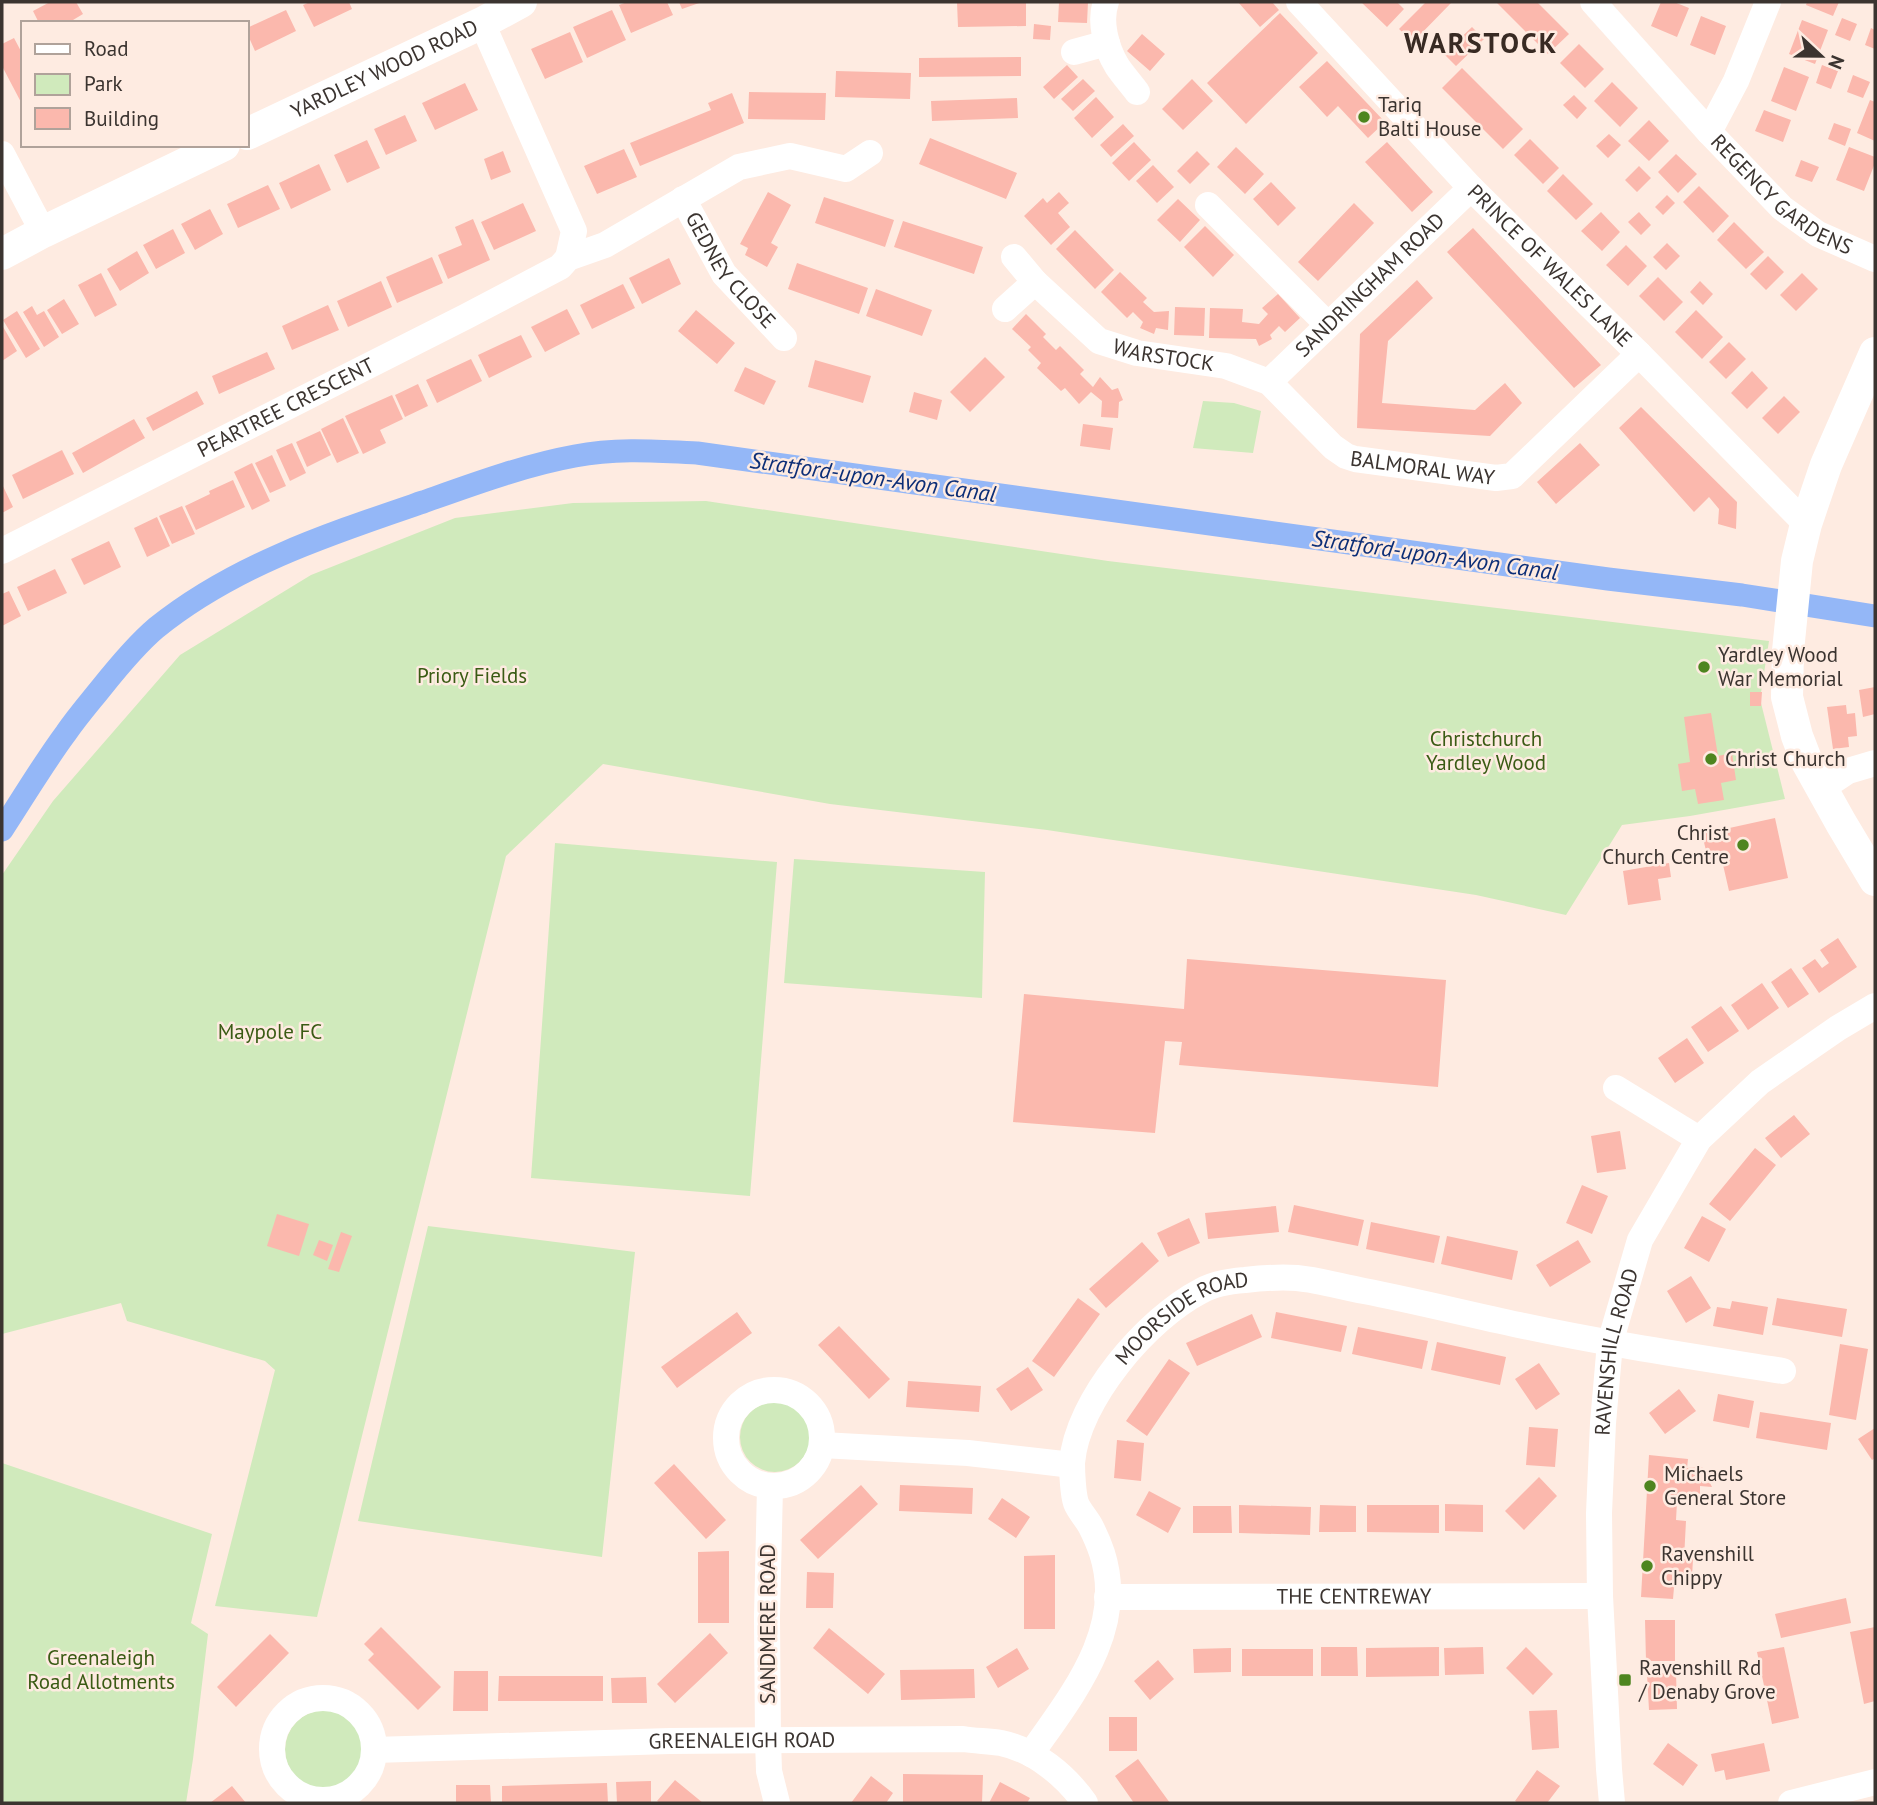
<svg xmlns="http://www.w3.org/2000/svg" width="1877" height="1805" viewBox="0 0 1877 1805" font-family="'PT Sans',sans-serif">
<style>
.green{fill:#d0eabc}
.lines{fill:none;stroke-linecap:round;stroke-linejoin:round}
.canal{stroke:#94b7f7;stroke-width:23}
.building{fill:#fbb8ad}
.minor{stroke:#fff;stroke-width:26}
.tertiary{stroke:#fff;stroke-width:32}
.poi-dot{fill:#4e851f;stroke:#feebe1;stroke-width:2.5}
.labels{text-anchor:middle;stroke-width:5;stroke-linejoin:round;paint-order:stroke}
.street-label{font-size:21px;fill:#3b3430;stroke:#feebe1}
.poi-label{font-size:21px;fill:#3b3430;stroke:#feebe1;text-anchor:start}
.park-label{font-size:21px;fill:#3a5b14;stroke:#feebe1}
.water-label{font-size:23px;font-style:italic;fill:#0c2e77;stroke:#feebe1}
.district-label{font-size:28px;font-weight:bold;letter-spacing:2px;fill:#382a23;stroke:#feebe1}
</style>
<rect width="100%" height="100%" fill="#feebe1"/>
<path class="green" d="M1203 401 1234 403 1261 411 1253 453 1193 448Z
M706 501 1108 561 1769 641 1760 699 1785 799 1690 816 1622 825 1566 915 1476 895 1047 830 830 804 603 764 506 856 317 1617 215 1606 275 1370 265 1361 127 1321 121 1303 2 1334V875L53 801 180 655 311 575 455 518 573 503Z
M555 843 777 862 750 1196 531 1178Z
M794 859 985 872 982 998 784 983Z
M428 1226 635 1252 602 1557 358 1521Z
M740 1437a35 35 0 1 1 70 0a35 35 0 1 1-70 0Z
M2 1463 212 1534 191 1623 208 1634 193 1759 186 1803H2Z
M285 1750a40 40 0 1 1 80 0a40 40 0 1 1-80 0Z"/>
<g class="lines">
<path class="canal" d="M2 830C23 798 43 764 66 733 77 717 90 702 102 687 118 667 136 645 156 628 234 565 329 534 423 502 471 485 525 465 575 456 616 448 656 451 697 453L1608 579 1742 595 1875 616"/>
</g>
<path class="building" d="M50 2H76L83 14 68 23H39L33 11Z
M310 2H349L352 9 314 27 303 5Z
M627 2H667L673 15 631 33 619 5Z
M679 2H702L682 9Z
M957 2H1026V26L958 27Z
M1059 2H1088L1087 23 1058 22Z
M1238 2H1272L1279 10 1260 27Z
M1361 2H1397L1404 9 1387 27Z
M1426 2H1452L1413 42 1399 29Z
M1496 2H1537L1569 34 1548 54Z
M1661 2H1674L1689 8 1677 37 1651 26Z
M1807 2H1839L1833 16 1806 5Z
M286 10 296 31 255 51 247 33V28Z
M612 10 626 40 587 58 573 27Z
M1280 13 1318 53 1246 124 1207 83Z
M1701 16 1726 26 1715 55 1690 45Z
M1842 18 1857 24 1850 41 1835 35Z
M1802 20 1828 30 1815 64 1789 54Z
M1034 24 1051 26 1050 40 1033 39Z
M1472 27 1484 39 1456 66 1444 54Z
M1871 28 1875 30V49L1865 45Z
M570 32 583 62 545 79 531 49Z
M1142 34 1165 54 1150 71 1127 51Z
M14 38 23 55V106L2 66V44Z
M1579 44 1604 69 1585 88 1560 63Z
M1021 57V76L919 77V58Z
M1327 61 1385 122 1368 138 1338 106 1327 117 1299 87Z
M1067 65 1078 77 1054 99 1043 87Z
M1822 65 1838 71 1831 89 1816 83Z
M1784 67 1809 77 1796 111 1771 101Z
M1462 68 1523 129 1503 149 1442 88Z
M836 71 911 73 910 99 835 97Z
M1853 75 1870 82 1863 98 1847 92Z
M1083 79 1095 91 1073 111 1061 99Z
M1192 79 1213 101 1183 130 1162 109Z
M1612 82 1638 108 1620 127 1594 101Z
M465 83 478 110 435 130 422 103Z
M749 92 826 93 825 120 748 119Z
M732 93 744 123 640 166 630 143 711 110 708 103Z
M1574 95 1587 108 1577 119 1563 105Z
M1096 97 1114 117 1092 138 1074 118Z
M1017 98 1018 118 932 121 931 101Z
M1870 100 1875 102V141L1857 133Z
M1764 110 1791 120 1783 142 1755 131Z
M405 115 417 141 386 155 374 129Z
M1649 120 1669 141 1649 161 1628 141Z
M1834 123 1851 129 1845 146 1828 139Z
M1123 124 1134 136 1111 157 1100 145Z
M1609 134 1621 145 1608 158 1596 146Z
M930 138 1017 173 1006 199 919 164Z
M1530 139 1559 168 1543 184 1514 155Z
M367 140 380 168 347 183 334 155Z
M1134 142 1151 160 1129 181 1112 163Z
M1387 142 1433 192 1412 212 1365 162Z
M1236 147 1264 174 1245 194 1217 167Z
M1849 147 1875 157V163L1864 191 1836 180Z
M624 149 637 177 597 194 584 166Z
M503 151 511 172 491 180 484 159Z
M1197 151 1210 164 1190 184 1177 171Z
M1676 154 1697 174 1678 193 1658 172Z
M1801 160 1819 167 1812 182 1795 176Z
M319 164 331 190 291 209 279 183Z
M1153 165 1174 187 1157 203 1136 181Z
M1639 166 1651 178 1637 192 1625 180Z
M1563 174 1593 204 1576 220 1547 191Z
M1271 182 1296 208 1278 226 1253 199Z
M268 185 280 209 238 228 227 204Z
M1699 186 1729 216 1713 233 1683 202Z
M768 192 791 205 771 243 778 247 767 267 745 255 748 248 740 244Z
M1059 192 1069 203 1058 213 1070 227 1051 245 1024 216 1043 198 1047 203Z
M1667 195 1675 203 1663 215 1655 207Z
M824 197 894 220 885 247 815 223Z
M1178 199 1200 220 1180 242 1157 220Z
M523 203 536 231 494 250 481 222Z
M1354 203 1374 223 1318 281 1298 262Z
M210 209 223 234 195 250 181 224Z
M1601 212 1620 232 1602 251 1581 231Z
M1639 212 1651 225 1641 235 1628 222Z
M473 219 490 260 448 279 438 255 462 245 455 227Z
M903 221 983 247 974 274 894 247Z
M1734 222 1764 252 1746 269 1717 240Z
M1205 226 1234 255 1213 277 1184 247Z
M1473 228 1601 365 1574 388 1447 252Z
M173 229 185 253 156 269 143 245Z
M1075 230 1114 270 1095 289 1056 249Z
M1667 243 1680 256 1666 270 1653 257Z
M1626 245 1647 266 1628 286 1606 265Z
M137 251 149 273 120 291 107 269Z
M1768 256 1784 272 1766 290 1750 274Z
M432 257 443 283 397 303 386 277Z
M669 258 681 284 642 304 629 278Z
M797 263 868 288 859 314 788 289Z
M1120 272 1147 298 1143 302 1154 312 1169 311 1168 330 1156 328 1154 334 1140 328 1143 322 1133 312 1127 318 1101 292Z
M101 273 117 305 95 317 78 285Z
M1802 273 1818 289 1796 311 1780 295Z
M1658 277 1683 302 1664 321 1639 296Z
M1417 280 1433 298 1388 341 1382 403 1475 410 1505 383 1522 403 1490 436 1357 428 1360 334Z
M381 281 392 307 348 327 337 301Z
M1700 281 1713 294 1703 305 1690 292Z
M623 284 635 308 592 329 580 305Z
M876 289 932 310 922 336 866 316Z
M1278 294 1300 318 1285 332 1279 326 1270 335 1272 339 1259 346 1256 339 1209 338 1210 308 1243 309 1242 322 1259 324 1268 314 1262 308Z
M64 299 79 324 62 334 47 310Z
M328 305 339 330 292 350 282 326Z
M32 306 37 315 44 311 59 337 44 347 23 312Z
M1175 307 1205 308 1204 336 1174 335Z
M567 309 580 334 545 352 531 327Z
M696 310 735 343 717 364 678 331Z
M1696 310 1723 337 1702 359 1675 332Z
M17 311 40 349 26 358 3 320Z
M1026 314 1046 334 1043 337 1056 350 1060 346 1084 370 1080 374 1093 387 1100 377 1112 390 1118 388 1123 400 1119 402 1118 418 1101 417 1102 401 1091 392 1079 404 1065 388 1061 391 1037 368 1041 363 1028 350 1031 347 1012 329Z
M2 325 17 351 2 361Z
M521 335 532 357 489 378 478 355Z
M1729 342 1746 359 1726 379 1709 362Z
M267 352 275 369 219 394 212 376Z
M985 357 1005 377 970 412 950 392Z
M471 359 482 381 437 403 426 380Z
M815 360 871 376 863 403 808 387Z
M745 367 776 381 764 405 734 391Z
M1752 371 1768 388 1747 409 1731 393Z
M418 384 428 406 405 417 395 395Z
M197 391 204 404 153 431 146 418Z
M914 392 942 400 937 420 909 412Z
M392 395 403 419 380 430 386 443 363 454 345 416Z
M1784 396 1800 412 1778 434 1762 418Z
M1641 407 1737 502 1736 529 1718 524 1719 509 1709 497 1694 512 1619 428Z
M343 418 359 453 337 463 321 429Z
M134 419 145 438 83 473 72 453Z
M1083 424 1113 428 1110 450 1080 446Z
M320 431 331 455 307 467 296 442Z
M292 443 306 473 290 481 276 450Z
M1580 443 1600 465 1556 504 1537 482Z
M62 450 74 474 23 499 12 475Z
M272 455 286 486 270 493 255 463Z
M252 463 270 501 252 510 234 472Z
M233 480 245 507 196 530 185 506 210 494 209 491Z
M2 484 13 507 2 513Z
M182 506 195 534 172 544 159 516Z
M157 517 170 546 147 557 134 528Z
M109 541 121 567 84 585 71 559Z
M55 569 67 593 28 611 17 587Z
M9 591 21 616 2 626V594Z
M1875 687V714L1863 717 1859 690Z
M1750 692H1762L1761 706H1750Z
M1846 705 1847 714 1855 713 1857 736 1848 737 1849 747 1833 749 1827 707Z
M1711 713 1718 756 1732 753 1736 780 1721 783 1724 800 1698 804 1695 789 1682 791 1678 764 1690 762 1684 717Z
M1775 818 1788 878 1729 891 1721 856 1708 859 1702 834Z
M1669 863 1671 877 1658 879 1661 900 1628 905 1623 871Z
M1838 938 1857 967 1819 993 1802 968 1815 959 1822 968 1829 963 1820 950Z
M1187 959 1446 980 1438 1087 1179 1065 1182 1042 1165 1041 1155 1133 1013 1122 1024 994 1184 1009Z
M1791 968 1809 994 1788 1008 1771 982Z
M1762 983 1779 1008 1748 1030 1731 1005Z
M1721 1006 1739 1031 1708 1052 1691 1027Z
M1687 1038 1704 1063 1675 1083 1658 1058Z
M1794 1115 1810 1134 1781 1158 1765 1138Z
M1620 1131 1626 1169 1597 1173 1591 1136Z
M1755 1148 1776 1165 1730 1221 1709 1204Z
M1582 1185 1608 1196 1592 1234 1566 1223Z
M1294 1205 1364 1220 1358 1246 1288 1232Z
M1276 1206 1279 1232 1208 1239 1205 1213Z
M277 1214 309 1224 299 1256 267 1246Z
M1702 1216 1726 1229 1709 1262 1684 1248Z
M1189 1218 1200 1243 1168 1257 1157 1233Z
M1371 1222 1440 1236 1434 1263 1366 1249Z
M341 1232 352 1236 339 1272 328 1269Z
M1447 1236 1518 1251 1512 1280 1441 1264Z
M319 1240 333 1245 327 1261 313 1255Z
M1578 1240 1591 1262 1550 1287 1536 1265Z
M1142 1242 1159 1261 1106 1308 1089 1289Z
M1691 1276 1711 1308 1686 1323 1667 1291Z
M1078 1298 1100 1314 1054 1377 1032 1361Z
M1777 1298 1847 1309 1842 1337 1772 1325Z
M1732 1301 1768 1307 1763 1335 1713 1326 1717 1307 1730 1309Z
M737 1312 752 1333 677 1388 661 1367Z
M1276 1312 1347 1326 1341 1352 1271 1338Z
M1252 1314 1262 1337 1197 1366 1186 1343Z
M839 1326 890 1379 869 1399 818 1345Z
M1358 1327 1428 1341 1422 1369 1352 1354Z
M1437 1342 1506 1357 1500 1385 1431 1370Z
M1840 1344 1868 1349 1856 1420 1829 1415Z
M1169 1359 1190 1373 1147 1436 1126 1421Z
M1539 1363 1560 1394 1536 1410 1515 1379Z
M1028 1367 1043 1390 1011 1411 996 1389Z
M908 1381 981 1386 979 1412 906 1407Z
M1679 1389 1696 1411 1665 1434 1649 1413Z
M1718 1394 1754 1401 1749 1428 1713 1421Z
M1760 1412 1831 1423 1827 1450 1756 1438Z
M1529 1427 1558 1429 1555 1467 1526 1465Z
M1875 1428V1458L1872 1460 1858 1439Z
M1117 1440 1144 1443 1141 1481 1114 1478Z
M1649 1455 1688 1459 1687 1468 1702 1467 1712 1487 1700 1486V1503L1677 1502 1676 1520 1686 1521 1684 1559H1693L1692 1577 1675 1576 1673 1599 1641 1597Z
M674 1464 726 1520 706 1539 654 1483Z
M1539 1477 1557 1496 1524 1530 1505 1511Z
M861 1485 878 1504 818 1559 800 1540Z
M900 1485 973 1488 972 1514 899 1511Z
M1149 1491 1181 1508 1168 1533 1136 1515Z
M1002 1498 1030 1517 1016 1538 988 1519Z
M1445 1504 1483 1505V1532L1445 1531Z
M1239 1505 1311 1507 1310 1535 1239 1533Z
M1320 1505 1356 1506V1532H1319Z
M1367 1505H1439V1533L1367 1532Z
M1193 1506H1231L1232 1533H1193Z
M729 1551V1623H698V1552Z
M1055 1555V1629H1024V1556Z
M807 1572 834 1573 833 1608H806Z
M1846 1598 1851 1623 1781 1638 1775 1614Z
M1645 1620H1675V1661H1646Z
M381 1627 441 1687 418 1710 368 1660 374 1654 364 1644Z
M1875 1627V1701L1864 1704 1850 1632Z
M829 1628 885 1674 868 1694 813 1648Z
M710 1633 728 1653 675 1703 657 1684Z
M270 1634 289 1653 236 1707 217 1687Z
M1321 1647H1357L1358 1676H1321Z
M1439 1647V1676L1366 1677V1648Z
M1483 1647 1484 1674 1445 1675 1444 1648Z
M1526 1647 1553 1674 1533 1695 1506 1668Z
M1784 1647 1799 1718 1772 1724 1757 1652Z
M1017 1648 1029 1669 998 1688 986 1667Z
M1231 1648V1672L1194 1673 1193 1649Z
M1242 1649H1313V1676H1242Z
M1158 1660 1174 1679 1150 1700 1134 1681Z
M974 1669 975 1698 901 1700 900 1670Z
M454 1671H488V1711H453Z
M1676 1672 1677 1709 1649 1710 1647 1674Z
M499 1676H603V1701H498Z
M646 1677 647 1703H612L611 1678Z
M1557 1710 1559 1748 1532 1750 1529 1711Z
M1109 1717H1137V1751H1109Z
M1668 1743 1698 1765 1683 1786 1653 1764Z
M1764 1743 1770 1771 1726 1780 1724 1770 1715 1772 1711 1754Z
M1138 1759 1170 1803H1134L1115 1776Z
M1537 1770 1560 1786 1547 1803H1518L1515 1801Z
M903 1774 983 1775 982 1803 903 1802Z
M871 1776 893 1793 886 1803H851Z
M675 1780 703 1803H660L657 1801Z
M651 1781V1803H617L616 1782Z
M1000 1782 1030 1798 1027 1803H989Z
M607 1783 608 1803H502V1786Z
M456 1785H490L491 1803H456Z
M232 1786 246 1803H210Z"/>
<g class="lines">
<g class="minor">
<path d="M1106 2C1099 21 1106 48 1117 66 1123 75 1131 84 1137 92"/>
<path id="s1" d="M1299 2 1471 188 1639 354 1806 524"/>
<path d="M1593 2 1709 132"/>
<path id="s2" d="M1768 2 1736 81 1709 132 1782 208 1818 234 1875 259"/>
<path d="M482 23 574 231 568 258"/>
<path d="M1074 52 1107 43"/>
<path d="M2 154 43 232"/>
<path id="s3" d="M683 199 724 274 784 338"/>
<path d="M1208 205 1328 325"/>
<path id="s4" d="M1014 257 1035 282 1099 341 1137 353 1226 366 1269 382 1333 447 1346 456 1355 459 1496 478 1512 476 1639 354"/>
<path d="M1005 309 1035 282"/>
<path id="s5" d="M1269 382 1471 188"/>
<path id="s6" d="M2 551 465 317 560 267 568 258 605 245 739 167 790 156 846 169 870 153"/>
<path d="M1821 789 1848 771 1875 763"/>
<path d="M1616 1088 1699 1139"/>
<circle cx="774" cy="1438" r="48"/>
<path d="M822 1445 968 1453 1072 1465"/>
<path d="M770 1487 767 1617 768 1740 769 1771 777 1803"/>
<path id="s7" d="M1107 1597 1600 1596"/>
<circle cx="323" cy="1749" r="51"/>
<path id="s8" d="M374 1750 670 1741 963 1739C975 1741 989 1741 1001 1743 1035 1750 1066 1776 1085 1803"/>
<path id="s9" d="M1031 1754C1071 1696 1127 1630 1102 1553 1099 1544 1095 1535 1091 1527 1087 1519 1079 1511 1076 1503 1073 1494 1072 1472 1072 1463 1077 1400 1147 1319 1201 1291 1213 1284 1232 1281 1245 1280 1262 1278 1280 1277 1297 1278 1319 1280 1342 1287 1364 1291 1416 1301 1467 1314 1519 1325 1607 1344 1695 1357 1783 1371"/>
<path id="s10" d="M1612 1803 1609 1769 1600 1596 1599 1513 1603 1423 1610 1343 1640 1240 1699 1139 1760 1082 1838 1028 1875 1006"/>
<path d="M1791 1803 1875 1782"/>
</g>
<g class="tertiary">
<path id="s11" d="M247 134 482 23 521 2"/>
<path d="M2 254 43 232 224 145"/>
<path d="M1875 353 1826 465 1806 524 1797 561 1788 651 1787 697 1797 736 1807 762 1841 823 1875 880"/>
</g>
</g>
<g class="poi-dot">
<circle cx="1364" cy="117" r="7"/>
<circle cx="1704" cy="667" r="7"/>
<circle cx="1711" cy="759" r="7"/>
<circle cx="1743" cy="845" r="7"/>
<circle cx="1650" cy="1486" r="7"/>
<circle cx="1647" cy="1566" r="7"/>
<rect x="1618" y="1673" width="14" height="14" rx="3.5"/>
</g>
<g class="labels">
<g class="street-label">
<text dy="7" stroke="none"><textPath href="#s11" startOffset="152">YARDLEY WOOD ROAD</textPath></text>
<text dy="7" stroke="none"><textPath href="#s2" startOffset="240">REGENCY GARDENS</textPath></text>
<text dy="7" stroke="none"><textPath href="#s1" startOffset="364">PRINCE OF WALES LANE</textPath></text>
<text dy="7" stroke="none"><textPath href="#s3" startOffset="86">GEDNEY CLOSE</textPath></text>
<text dy="7" stroke="none"><textPath href="#s5" startOffset="140">SANDRINGHAM ROAD</textPath></text>
<text dy="7" stroke="none"><textPath href="#s4" startOffset="186">WARSTOCK</textPath></text>
<text dy="7" stroke="none"><textPath href="#s6" startOffset="318">PEARTREE CRESCENT</textPath></text>
<text dy="7" stroke="none"><textPath href="#s4" startOffset="480">BALMORAL WAY</textPath></text>
<text dy="7" stroke="none"><textPath href="#s9" startOffset="511">MOORSIDE ROAD</textPath></text>
<text dy="7" stroke="none"><textPath href="#s10" startOffset="453">RAVENSHILL ROAD</textPath></text>
<text dy="7" stroke="none"><textPath href="#s7" startOffset="247">THE CENTREWAY</textPath></text>
<text transform="translate(768 1624) rotate(-90)" y="7">SANDMERE ROAD</text>
<text dy="7" stroke="none"><textPath href="#s8" startOffset="368">GREENALEIGH ROAD</textPath></text>
</g>
<g class="poi-label">
<text x="1378" y="112">Tariq<tspan x="1378" dy="24">Balti House</tspan></text>
<text x="1718" y="662">Yardley Wood<tspan x="1718" dy="24">War Memorial</tspan></text>
<text x="1725" y="766">Christ Church</text>
<text x="1729" y="840" text-anchor="end">Christ<tspan x="1729" dy="24">Church Centre</tspan></text>
<text x="1664" y="1481">Michaels<tspan x="1664" dy="24">General Store</tspan></text>
<text x="1661" y="1561">Ravenshill<tspan x="1661" dy="24">Chippy</tspan></text>
<text x="1639" y="1675">Ravenshill Rd<tspan x="1639" dy="24">/ Denaby Grove</tspan></text>
</g>
<g class="park-label">
<text x="472" y="683">Priory Fields</text>
<text x="1486" y="746">Christchurch<tspan x="1486" dy="24">Yardley Wood</tspan></text>
<text x="270" y="1039">Maypole FC</text>
<text x="101" y="1665">Greenaleigh<tspan x="101" dy="24">Road Allotments</tspan></text>
</g>
<g class="water-label">
<text transform="translate(873 477) rotate(8)" y="8">Stratford-upon-Avon Canal</text>
<text transform="translate(1435 555) rotate(8)" y="8">Stratford-upon-Avon Canal</text>
</g>
<g class="district-label">
<text x="1481" y="53">WARSTOCK</text>
</g>
</g>
<rect width="1877" height="1805" fill="none" stroke="#3b3430" stroke-width="7"/>
<rect x="21" y="21" width="228" height="126" fill="#feebe1" stroke="#b0a29a" stroke-width="2"/>
<rect x="35" y="44" width="35" height="10" fill="#ffffff" stroke="#b0a29a" stroke-width="2"/>
<text x="84" y="56" font-size="21" fill="#3b3430">Road</text>
<rect x="35" y="74" width="35" height="21" fill="#d0eabc" stroke="#b0a29a" stroke-width="2"/>
<text x="84" y="91" font-size="21" fill="#3b3430">Park</text>
<rect x="35" y="108" width="35" height="21" fill="#fbb8ad" stroke="#b0a29a" stroke-width="2"/>
<text x="84" y="126" font-size="21" fill="#3b3430">Building</text>
<g transform="translate(1821 56) rotate(112)" stroke="#feebe1" stroke-width="5" paint-order="stroke">
<path d="M0-5L12 26L0 18L-12 26Z" fill="#3b3430"/>
<text y="-10" font-size="19" font-weight="bold" text-anchor="middle" fill="#3b3430">N</text>
</g>
</svg>
